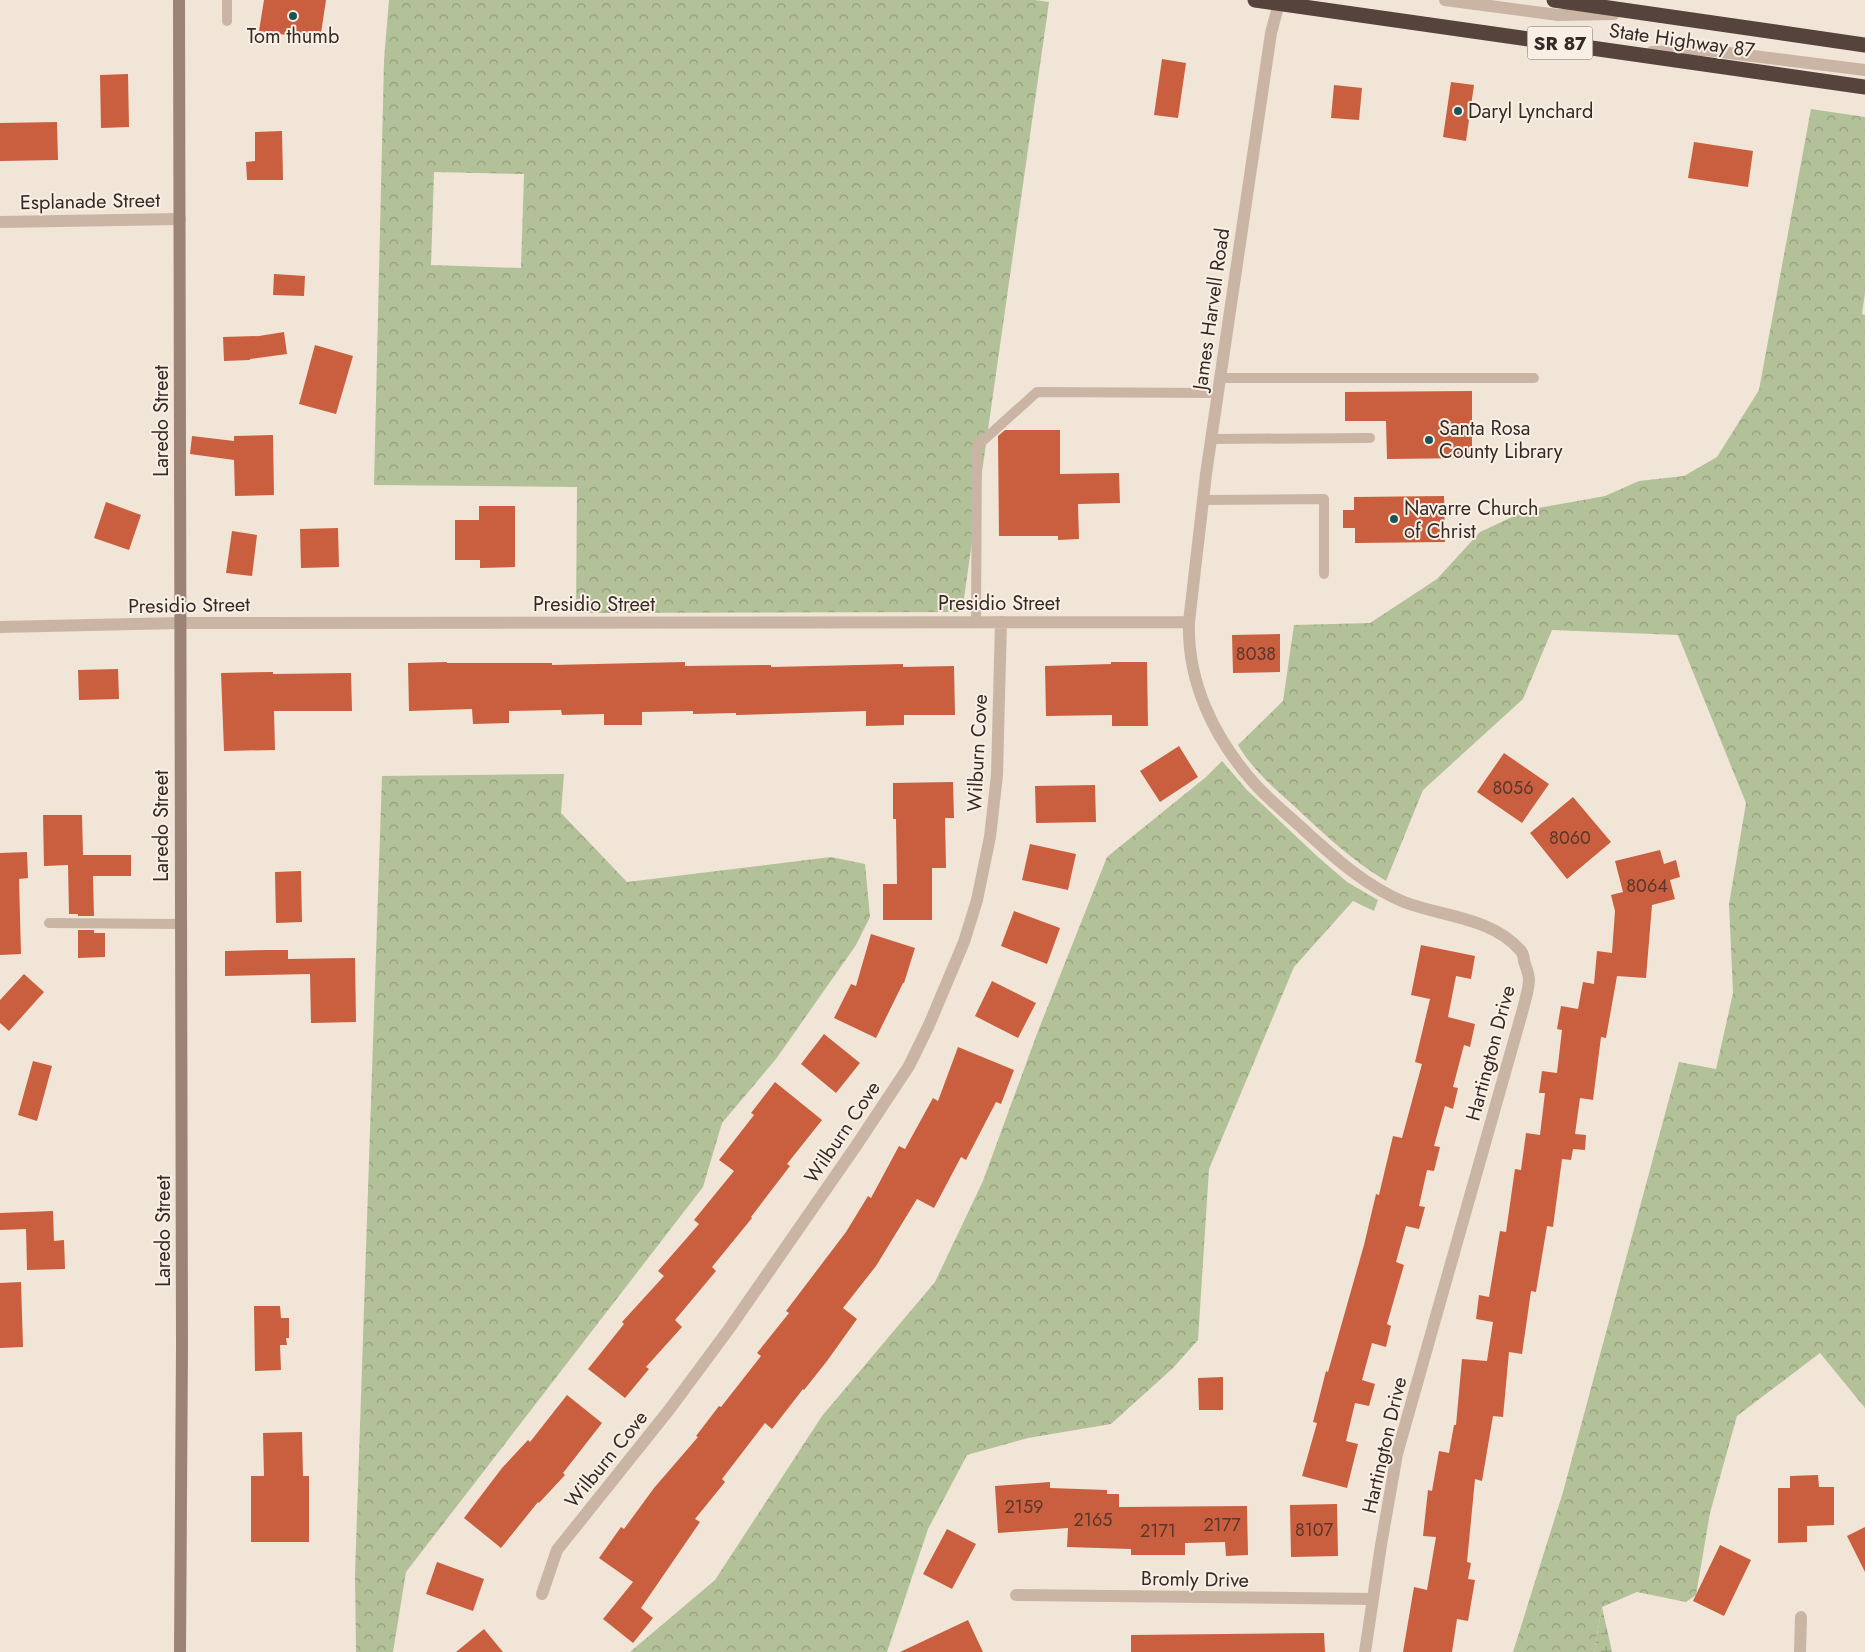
<svg xmlns="http://www.w3.org/2000/svg" width="1865" height="1652" viewBox="0 0 1865 1652" font-family="Jost,sans-serif">
<style>
.forest{fill:url(#forest-crowns);fill-rule:evenodd}
.wetland{fill:url(#wetland-marsh)}
.building{fill:#c95f3e}
.lines{fill:none;stroke-linecap:round;stroke-linejoin:round}
.lane{stroke:#cab5a4;stroke-width:10}
.street{stroke:#cab5a4;stroke-width:12}
.secondary{stroke:#9d8375;stroke-width:12}
.highway{stroke:#56443c;stroke-width:15}
.poi-dot{fill:#1b5357;stroke:#f9efe4;stroke-width:2}
.labels{text-anchor:middle;stroke-width:4;stroke-linejoin:round;paint-order:stroke}
.number-label{font-size:18px;fill:#5a372c}
.shield{fill:#f9efe4;stroke:#70655f;stroke-width:1}
.shield-label{font-size:19px;font-weight:bold;fill:#352a26}
.poi-label{font-size:20px;fill:#352a26;stroke:#f9efe4;text-anchor:start}
.street-label{font-size:20px;fill:#352a26;stroke:#f9efe4}
</style>
<defs>
<pattern id="forest-crowns" width="20" height="18" patternUnits="userSpaceOnUse" patternTransform="scale(1.25)"><rect width="20" height="18" fill="#b3c198"/><path d="M2 6a3 3 0 1 1 6 0M12 15a3 3 0 1 1 6 0" fill="none" stroke="#929d7c"/></pattern>
<pattern id="wetland-marsh" width="20" height="14" patternUnits="userSpaceOnUse" patternTransform="scale(1.25)"><rect width="20" height="14" fill="#b3c198"/><path d="M1 5h8M5 5V1M11 12h8M15 12V8" fill="none" stroke="#929d7c"/></pattern>
</defs>
<rect width="100%" height="100%" fill="#f1e5d8"/>
<path class="forest" d="M389 0H1035L1049 2 962 612 576 613 577 487 374 485 384 60ZM434 172 524 174 521 268 431 265Z
M1811 109 1865 117V293L1862 314 1865 315V1408L1820 1353 1737 1416 1710 1513 1696 1595 1686 1602 1637 1592 1602 1607 1594 1652H1513L1563 1492 1679 1062 1716 1069 1733 993 1729 904 1746 803 1678 635 1552 630 1523 699 1423 790 1386 881C1351 860 1323 833 1293 805 1273 787 1252 769 1238 745L1283 701 1294 625 1370 623 1437 579 1480 532 1527 510 1605 496 1639 481 1684 476 1717 457 1759 390Z
M1222 761 1247 790 1318 857 1347 882 1378 900 1374 911 1353 901 1294 967 1209 1169 1198 1340 1173 1368 1111 1424 1028 1438 967 1455 928 1529 887 1652H630L715 1580 822 1416 935 1282 983 1181 1038 1031 1107 857 1206 777Z
M564 774 561 813 627 882 831 857 865 864 870 917 856 945 776 1059 722 1123 703 1187 406 1572 393 1652H356L355 1574 382 776Z"/>
<path class="wetland" d="M1602 1607 1612 1652H1594Z"/>
<path class="building" d="M264 0H326L320 40 259 31Z
M1162 59 1186 63 1178 118 1154 115Z
M128 74 129 127 101 128 100 75Z
M1451 82 1474 85 1466 141 1443 137Z
M1334 85 1362 88 1359 120 1331 118Z
M57 122 58 160 0 161V123Z
M282 131 283 180H247L246 162 255 161V132Z
M1694 142 1753 151 1748 187 1688 178Z
M274 274 305 276 304 296 273 295Z
M284 332 287 354 250 359V360L224 361 223 337 259 336Z
M315 345 353 356 336 414 299 404Z
M1472 391V458L1387 459 1386 421H1345V392Z
M1005 430H1060V474L1119 473 1120 503 1078 504 1079 539 1058 540V536H999L998 436Z
M273 435 274 495 235 496 234 460 190 454 192 436 234 441V436Z
M1444 496 1445 542 1355 543V528H1343V510H1354V497Z
M106 502 141 515 129 550 94 538Z
M479 506H515V567L480 568V560H455V520H479Z
M338 528 339 567 301 568 300 529Z
M232 531 257 535 252 576 226 573Z
M1280 634V672L1233 673 1232 635Z
M447 662V663H552V665L685 662V666L771 665V667L903 664V667L954 666 955 715H904V725L866 726V711L736 715V713L693 714V711L642 712V725H604V714L562 715 561 710 509 711V723L473 724 472 709 409 711 408 663Z
M1111 662H1147L1148 726H1112V715L1046 716 1045 666 1111 664Z
M118 669 119 699 79 700 78 670Z
M273 672V674L351 673 352 711H274L275 750 224 751 221 673Z
M1179 746 1198 777 1160 802 1140 771Z
M1504 753 1549 784 1522 823 1477 792Z
M953 782 954 818H945L946 868H932V920H883V884H897L896 819H893V783Z
M1095 785 1096 822 1036 823 1035 786Z
M1573 797 1611 842 1567 879 1530 833Z
M43 815H82L83 855H131V876H93L94 916H78V914H69L68 865 44 866Z
M1030 844 1076 854 1068 890 1022 880Z
M1660 850 1664 864 1676 860 1680 877 1670 880 1675 899 1652 905 1646 978 1617 976 1606 1038 1601 1037 1593 1100 1580 1098 1575 1134 1586 1135 1585 1150 1573 1149 1571 1160 1562 1159 1553 1227 1547 1226 1536 1292 1531 1291 1522 1354 1509 1352 1503 1417 1493 1416 1482 1481 1475 1479 1467 1562 1471 1563 1468 1579 1475 1580 1468 1621 1457 1619 1452 1652H1403L1414 1587 1427 1590 1436 1537 1423 1536 1428 1490 1432 1491 1439 1451 1449 1453 1454 1425H1456L1462 1359 1487 1361 1493 1322 1476 1319 1479 1295 1489 1297 1500 1231 1506 1232 1515 1169 1521 1170 1526 1133 1540 1135 1545 1093H1539L1542 1071 1557 1073 1562 1030 1557 1029 1561 1006 1578 1009 1583 982 1594 984 1597 951 1612 953 1615 911 1611 895 1623 892 1615 861Z
M27 852 28 878 19 879 21 954 0 955V853Z
M301 871 302 922 276 923 275 872Z
M1014 911 1060 928 1047 964 1001 946Z
M78 930H94V933H105V957L78 958Z
M871 934 915 948 904 983H903L876 1038 834 1018 851 984 856 986Z
M1421 945 1475 956 1471 979 1456 976 1448 1017 1475 1024 1470 1047 1464 1045 1453 1087 1458 1088 1453 1109 1445 1106 1434 1146 1440 1147 1434 1171 1427 1170 1419 1206 1425 1207 1419 1229 1406 1226 1396 1262 1404 1265 1387 1324 1391 1326 1386 1347 1372 1343 1362 1380 1375 1384 1369 1406 1355 1403 1346 1441 1358 1444 1347 1488 1302 1476 1317 1423 1313 1422 1326 1371 1328 1372 1364 1245 1376 1194 1379 1195 1393 1136 1402 1138 1422 1064 1415 1062 1430 999 1411 995Z
M268 950H288V959L355 958 356 1022 311 1023 310 974 225 976V951Z
M24 974 44 992 9 1031 0 1023V1000Z
M992 981 1036 1003 1018 1038 975 1016Z
M824 1034 860 1063 836 1093 801 1064Z
M958 1047 1014 1070 1001 1104 996 1102 966 1160 961 1157 934 1208 917 1199 876 1266 843 1308 857 1319 827 1361 804 1390 803 1389 772 1429 765 1423 722 1479 725 1482 695 1519 700 1522 641 1608 653 1618 633 1643 603 1619 633 1582 599 1558 621 1527 624 1529 654 1488 698 1437 696 1436 719 1406 721 1407 761 1356 757 1353 789 1313 786 1311 846 1232 868 1196 871 1198 899 1146 905 1149 933 1098 938 1101Z
M33 1061 52 1066 37 1121 18 1115Z
M775 1082 822 1120 787 1164 790 1166 751 1217 752 1218 712 1267 716 1271 675 1320 682 1327 646 1367 649 1369 625 1398 588 1369 624 1324 622 1322 664 1276 658 1271 699 1224 694 1220 734 1171 719 1160 754 1115 751 1113Z
M53 1211 54 1241 64 1240 65 1269 27 1270 26 1229 0 1230V1213Z
M21 1282 23 1347 0 1348V1283Z
M254 1306H280L281 1318H289V1338H286L287 1345H280L281 1370 255 1371Z
M1223 1377V1410H1199L1198 1378Z
M567 1395 602 1423 563 1473 565 1475 539 1503 538 1502 501 1548 464 1518 502 1468 528 1440 530 1442Z
M302 1432 303 1476H309V1542H251V1476H264L263 1433Z
M1818 1475 1819 1487H1834V1525L1807 1526V1542L1778 1543V1488H1790V1476Z
M1050 1482V1488L1107 1490V1494H1119V1507L1247 1506 1248 1555 1226 1556 1225 1542 1185 1543V1555H1131V1549L1067 1547 1068 1528 998 1533 995 1486Z
M1337 1504 1338 1556 1291 1557 1290 1505Z
M1865 1527V1572L1847 1536Z
M947 1529 976 1544 952 1589 923 1574Z
M1720 1545 1751 1560 1724 1616 1693 1601Z
M437 1562 484 1579 473 1611 426 1594Z
M968 1620 983 1652H900Z
M484 1629 503 1652H456Z
M1324 1633 1325 1652H1131V1635Z"/>
<g class="lines">
<path class="lane" d="M227 21V0
M1220 378H1534
M1211 439 1370 438
M1202 500 1324 499V574
M976 622 977 446 1037 392 1217 393
M49 923 180 924"/>
<path class="street" d="M1445 0 1558 15 1614 14
M1279 3 1271 33 1206 474 1189 622C1187 682 1214 738 1254 783 1268 799 1287 814 1303 829 1334 857 1365 886 1404 902 1443 917 1492 917 1521 951 1523 954 1524 957 1524 961 1526 967 1529 974 1529 980 1529 989 1525 1000 1523 1009L1397 1454 1381 1545 1365 1652
M1652 52 1705 50 1865 70
M0 222 180 219
M0 627 180 623 1189 622
M542 1594 557 1550 669 1410 729 1329 856 1146 909 1066 929 1025 964 942 977 900 990 837 997 775 1001 622
M1016 1595 1373 1599
M1800 1652 1801 1617"/>
<path class="secondary" d="M179 0 182 1346 180 1652"/>
<path class="highway" d="M1255 0 1865 87
M1554 0 1865 45"/>
</g>
<g class="poi-dot">
<circle cx="293" cy="16" r="5"/>
<circle cx="1458" cy="111" r="5"/>
<circle cx="1429" cy="440" r="5"/>
<circle cx="1394" cy="519" r="5"/>
</g>
<g class="labels">
<g class="number-label">
<text x="1256" y="660">8038</text>
<text x="1513" y="794">8056</text>
<text x="1570" y="844">8060</text>
<text x="1647" y="892">8064</text>
<text x="1024" y="1513">2159</text>
<text x="1093" y="1526">2165</text>
<text x="1222" y="1531">2177</text>
<text x="1314" y="1536">8107</text>
<text x="1158" y="1537">2171</text>
</g>
<rect class="shield" x="1527.5" y="26.5" width="65" height="33" rx="4"/>
<g class="shield-label">
<text x="1560" y="50">SR 87</text>
</g>
<g class="poi-label">
<text x="293" y="43" text-anchor="middle">Tom thumb</text>
<text x="1468" y="118">Daryl Lynchard</text>
<text x="1439" y="435">Santa Rosa<tspan x="1439" dy="23">County Library</tspan></text>
<text x="1404" y="515">Navarre Church<tspan x="1404" dy="23">of Christ</tspan></text>
</g>
<g class="street-label">
<text transform="translate(1682 40) rotate(8)" y="7">State Highway 87</text>
<text transform="translate(90 201) rotate(-1)" y="7">Esplanade Street</text>
<text transform="translate(1211 309) rotate(-82)" y="7">James Harvell Road</text>
<text transform="translate(161 421) rotate(-90)" y="7">Laredo Street</text>
<text x="999" y="610">Presidio Street</text>
<text x="594" y="611">Presidio Street</text>
<text transform="translate(189 605) rotate(-1)" y="7">Presidio Street</text>
<text transform="translate(977 753) rotate(-87)" y="7">Wilburn Cove</text>
<text transform="translate(161 826) rotate(-90)" y="7">Laredo Street</text>
<text transform="translate(1490 1053) rotate(-75)" y="7">Hartington Drive</text>
<text transform="translate(842 1132) rotate(-56)" y="7">Wilburn Cove</text>
<text transform="translate(163 1231) rotate(-90)" y="7">Laredo Street</text>
<text transform="translate(1384 1445) rotate(-77)" y="7">Hartington Drive</text>
<text transform="translate(606 1459) rotate(-51)" y="7">Wilburn Cove</text>
<text transform="translate(1195 1579) rotate(1)" y="7">Bromly Drive</text>
</g>
</g>
</svg>
